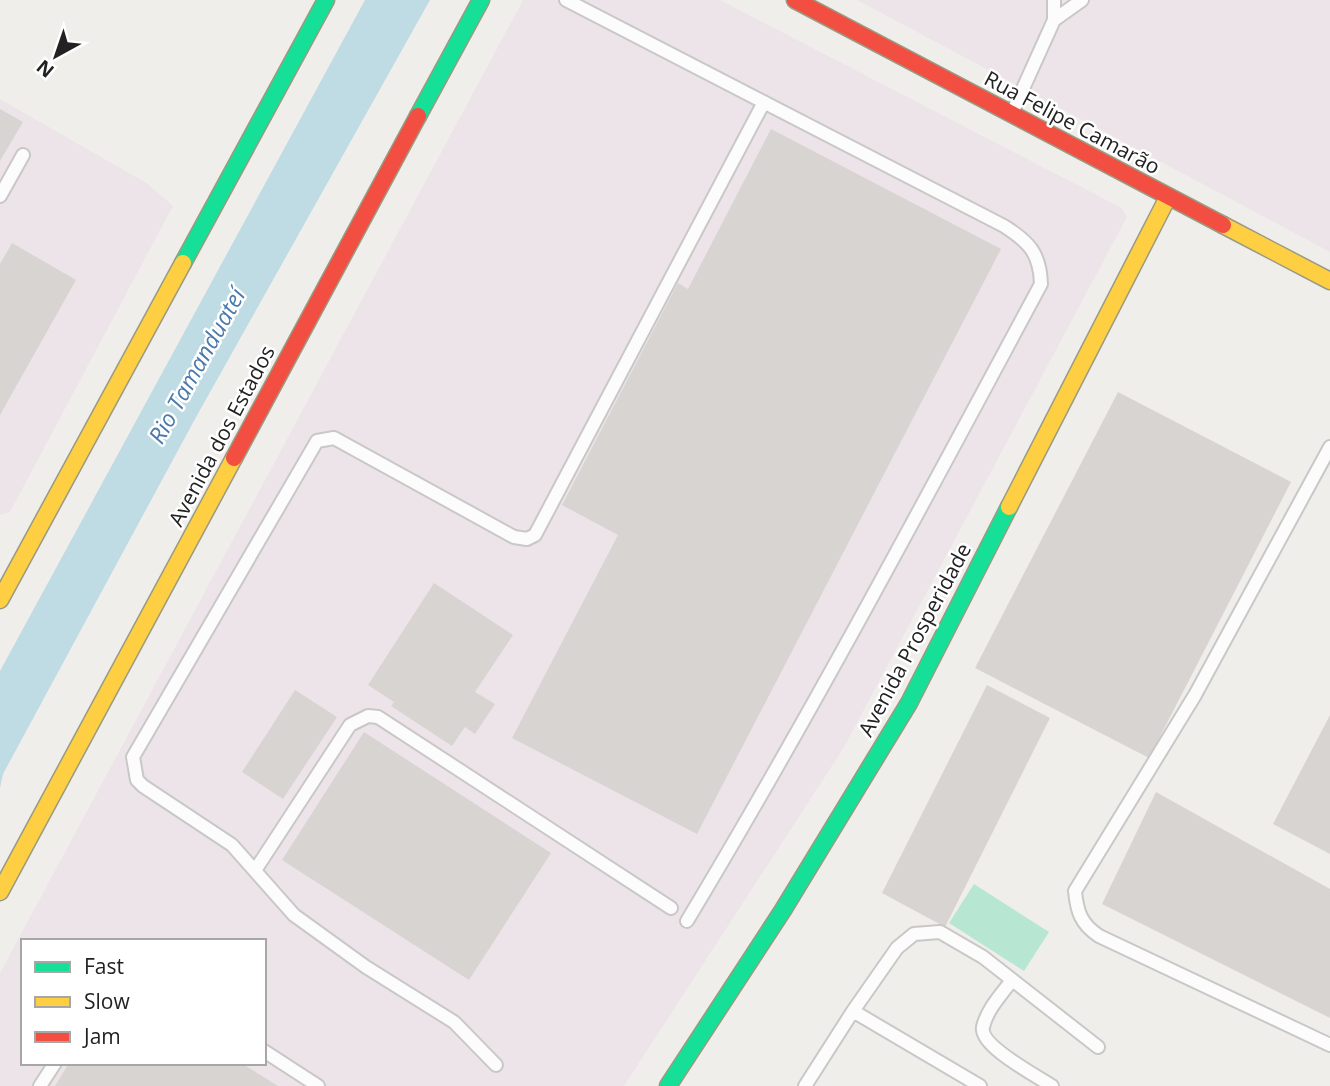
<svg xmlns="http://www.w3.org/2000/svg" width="1330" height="1086" viewBox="0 0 1330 1086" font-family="'Open Sans',sans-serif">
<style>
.industrial{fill:#ede4e9;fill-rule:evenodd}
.pitch{fill:#b7e6d2}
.water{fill:#bfdbe3}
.building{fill:#d7d4d2}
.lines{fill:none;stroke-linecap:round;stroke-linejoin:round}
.lane-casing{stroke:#c9c8c7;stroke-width:16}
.fast-casing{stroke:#999a82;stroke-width:19}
.slow-casing{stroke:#999a82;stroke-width:19}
.jam-casing{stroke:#999a82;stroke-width:19}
.lane{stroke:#fdfcfc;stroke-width:12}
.fast{stroke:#16e098;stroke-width:16}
.slow{stroke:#ffcf43;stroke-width:16}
.jam{stroke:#f24e42;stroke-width:16}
.labels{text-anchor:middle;stroke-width:5;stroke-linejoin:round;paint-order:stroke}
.street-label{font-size:21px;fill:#222;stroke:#fff}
.water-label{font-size:23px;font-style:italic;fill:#4a7aab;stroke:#fff}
</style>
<rect width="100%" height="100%" fill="#f0eeeb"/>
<path class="industrial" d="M523 0H720L1122 208 1127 217 843 749 624 1086H0V973ZM23 941H264V1063H23Z
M857 0H1330V252Z
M0 99 148 184 173 206 10 512 0 515Z"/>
<path class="pitch" d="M974 884 1049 932 1024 971 949 923Z"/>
<path class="water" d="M365 0H430L195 419 3 774 0 788V671Z"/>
<path class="building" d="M0 109 23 122 0 161Z
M771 129 1001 249 697 834 512 738 618 535 562 505 678 283 688 289Z
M12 243 76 280 0 415V264Z
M1118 392 1291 482 1149 758 975 668Z
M434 583 513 635 475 692 495 704 475 734 465 727 452 746 391 706 394 702 368 685Z
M987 685 1050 718 945 927 882 893Z
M295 690 337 717 283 799 242 772Z
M1330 715V854L1273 824Z
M364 732 551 853 469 980 282 860Z
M1156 792 1330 889V1018L1102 904Z
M69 1063H241L278 1086H55Z"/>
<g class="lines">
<defs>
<path id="lane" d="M566 0 1004 226C1029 242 1040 253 1041 284 926 498 812 713 687 921
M1054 20 1082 0
M1012 113 1054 20V0
M0 196 23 155
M1330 447 1195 695 1075 891C1077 912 1081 924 1099 936L1330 1045
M256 869 350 725 368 716 378 717 671 908
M1012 980C1002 994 987 1009 983 1027 979 1046 1037 1076 1052 1086
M853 1011 897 948 914 934 940 932 983 957 1098 1047
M264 1051 318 1086
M496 1065 454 1022 366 967 294 915 232 845 143 786 137 780 133 757 317 441 334 438 514 537 527 539 535 535 764 102
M40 1086 55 1063
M805 1086 853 1011 980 1086"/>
<path id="fast" d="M418 116 481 0
M183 263 326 0
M668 1086 783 910 909 703 1009 507"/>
<path id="slow" d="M1223 225 1330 281
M1009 507 1168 197
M0 600 183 263
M0 892 234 458"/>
<path id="jam" d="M795 0 1223 225
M234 458 418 116"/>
</defs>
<use href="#lane" class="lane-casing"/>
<use href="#fast" class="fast-casing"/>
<use href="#slow" class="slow-casing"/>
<use href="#jam" class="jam-casing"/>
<use href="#lane" class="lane"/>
<use href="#fast" class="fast"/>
<use href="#slow" class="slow"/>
<use href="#jam" class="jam"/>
</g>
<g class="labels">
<g class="street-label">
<text transform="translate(1072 123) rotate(28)" y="7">Rua Felipe Camarão</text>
<text transform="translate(222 436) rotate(-62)" y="7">Avenida dos Estados</text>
<text transform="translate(915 640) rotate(-62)" y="7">Avenida Prosperidade</text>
</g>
<g class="water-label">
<text transform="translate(197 366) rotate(-61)" y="8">Rio Tamanduateí</text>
</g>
</g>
<rect x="21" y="939" width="245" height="126" fill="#ffffff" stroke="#a7a7a7" stroke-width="2"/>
<rect x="35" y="962" width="35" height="10" fill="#16e098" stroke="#a7a7a7" stroke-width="2"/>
<text x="84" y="974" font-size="21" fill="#222222">Fast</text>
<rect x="35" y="997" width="35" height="10" fill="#ffcf43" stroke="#a7a7a7" stroke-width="2"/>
<text x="84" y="1009" font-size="21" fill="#222222">Slow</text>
<rect x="35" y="1032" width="35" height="10" fill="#f24e42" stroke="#a7a7a7" stroke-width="2"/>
<text x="84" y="1044" font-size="21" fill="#222222">Jam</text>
<g transform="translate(56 56) rotate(220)" stroke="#ffffff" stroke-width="5" paint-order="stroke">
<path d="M0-5L12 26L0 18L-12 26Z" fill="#222222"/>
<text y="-10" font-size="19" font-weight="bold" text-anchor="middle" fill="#222222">N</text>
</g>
</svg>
